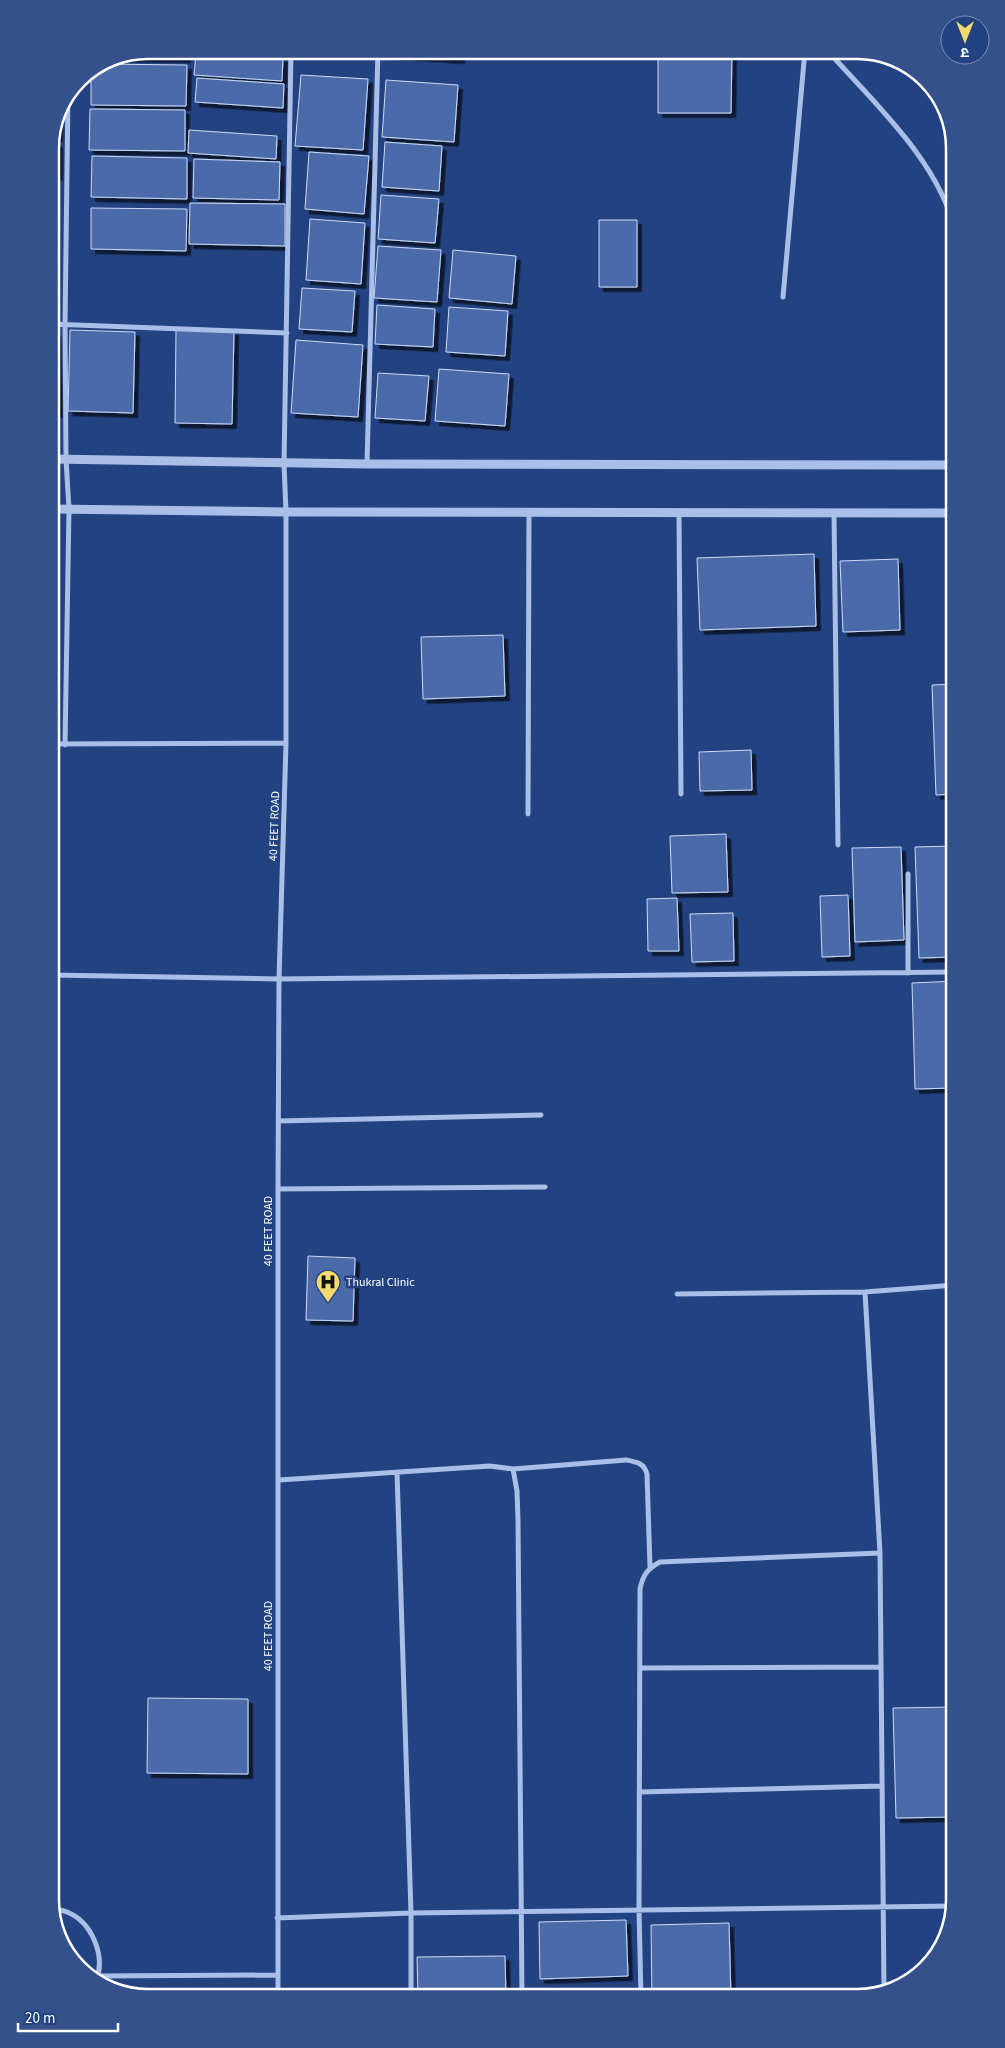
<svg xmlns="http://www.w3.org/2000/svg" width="1005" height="2048" viewBox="0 0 1005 2048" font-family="'Source Sans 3','Noto Sans Devanagari',sans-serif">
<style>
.building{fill:#4b6ba9;stroke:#cddbf5;filter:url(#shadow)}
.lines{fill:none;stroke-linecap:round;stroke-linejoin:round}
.minor{stroke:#aabfe7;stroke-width:5}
.tertiary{stroke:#aabfe7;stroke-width:9}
.labels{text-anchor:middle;stroke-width:5;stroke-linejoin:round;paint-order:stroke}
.street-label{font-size:12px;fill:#fff;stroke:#234281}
.poi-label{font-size:12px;fill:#fff;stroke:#234281;text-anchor:start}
.rim{fill:none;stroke:#fff;stroke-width:2.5}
</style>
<defs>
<filter id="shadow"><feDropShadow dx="4.5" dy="4.5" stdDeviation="0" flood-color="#0009"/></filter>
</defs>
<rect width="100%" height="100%" fill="#234281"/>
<path class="building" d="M148 50H186V58L113 57Z
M393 50H460V59L393 55Z
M658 50H732L731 113H658Z
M196 53 283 58 282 81 194 75Z
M101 64 187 65 186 106 91 105V70Z
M301 75 368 79 363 150 295 146Z
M197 78 284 84 283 108 195 102Z
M386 80 458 85 454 142 382 137Z
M90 109 185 110V151L89 150Z
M58 113V137H51Z
M189 130 277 136 276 159 188 153Z
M385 142 442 146 439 191 382 187Z
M50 143H58V176L50 175Z
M309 152 369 156 364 214 305 209Z
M92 156 187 158V199L91 197Z
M194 159 280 162 279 200 193 198Z
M50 179H55L54 217H50Z
M381 195 439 199 435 243 378 239Z
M190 203 285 204V246L189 244Z
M91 208 187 209 186 251 91 249Z
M310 219 365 223 361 284 306 280Z
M599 220H637V287H599Z
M378 246 441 250 437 302 374 298Z
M453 250 516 256 512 304 449 298Z
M302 288 355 291 352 332 299 329Z
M377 305 435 309 433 347 375 344Z
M449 307 508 311 505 356 446 352Z
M70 330 135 332 133 413 68 411Z
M176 330 234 331 232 424 175 423Z
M50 332H56L58 413H50Z
M296 340 363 345 358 417 291 413Z
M439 369 509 374 505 426 435 421Z
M378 373 429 376 425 421 375 418Z
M814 554 816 626 700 630 697 558Z
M898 559 900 630 843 632 840 561Z
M503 635 505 696 423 699 421 637Z
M955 684V794L936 795 932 685Z
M751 750 752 790 700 791 699 752Z
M726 834 728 892 672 893 670 836Z
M955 846V957L919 958 915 847Z
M901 847 904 940 855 942 852 848Z
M848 895 850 956 822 957 820 896Z
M677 898 679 951H648L647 899Z
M733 913 734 961 692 962 690 914Z
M955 981V1088L915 1089 912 983Z
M308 1256 355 1258 353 1321 306 1320Z
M148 1698 248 1699V1774L147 1773Z
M955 1707V1817L896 1818 893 1708Z
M626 1920 628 1976 540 1979 539 1922Z
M729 1923 731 1998H652L651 1925Z
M505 1956 506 1998H418L417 1957Z
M377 1993V1998H314V1994Z"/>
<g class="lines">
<path class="minor" d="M827 50C873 102 939 161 955 231
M783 297 805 50
M50 324 287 333
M367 464 378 50
M679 512 681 794
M834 513 838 845
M50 744 286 743
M65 745 69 509 66 459 65 325 68 93
M528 814 529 512
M908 874V973
M50 975 279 979 955 972
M278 1121 541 1115
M278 1189 545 1187
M865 1292 880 1553 884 1993
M677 1294 865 1292 955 1285
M513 1469 626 1460C637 1462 644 1463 647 1474L650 1567
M397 1472 411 1913V1998
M279 1480 490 1466 513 1469 517 1491 518 1520 522 1998
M640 1668 881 1667
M639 1792 882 1786
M50 1898V1901
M51 1908C56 1909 62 1910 67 1912 92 1922 106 1956 96 1981
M277 1918 411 1913 953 1906
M98 1976 278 1975
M278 1998V1189L279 979 286 743V512L284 464 291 50
M641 1998 639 1909 640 1589C643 1575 647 1569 660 1562L880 1553"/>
<path class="tertiary" d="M50 459 367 464 955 465
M50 509 286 512 955 513"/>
</g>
<defs>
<symbol id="hospital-pin" viewBox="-11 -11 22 30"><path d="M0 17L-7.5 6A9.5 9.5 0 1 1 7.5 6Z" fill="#f2da6d" stroke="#234281"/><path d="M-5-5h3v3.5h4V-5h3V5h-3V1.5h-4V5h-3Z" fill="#111"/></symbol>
</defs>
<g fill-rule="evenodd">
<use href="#hospital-pin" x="314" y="1268" width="28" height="38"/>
</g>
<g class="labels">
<g class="street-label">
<text transform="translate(274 826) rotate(-88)" y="4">40 FEET ROAD</text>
<text transform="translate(268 1231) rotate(-90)" y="4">40 FEET ROAD</text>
<text transform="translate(268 1636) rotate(-90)" y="4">40 FEET ROAD</text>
</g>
<g class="poi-label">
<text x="346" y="1286">Thukral Clinic</text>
</g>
</g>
<path d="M0 0H1005V2048H0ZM148 59H857A89 89 0 0 1 946 148V1900A89 89 0 0 1 857 1989H148A89 89 0 0 1 59 1900V148A89 89 0 0 1 148 59Z" fill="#35518b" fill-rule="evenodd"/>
<path class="rim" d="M148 59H857A89 89 0 0 1 946 148V1900A89 89 0 0 1 857 1989H148A89 89 0 0 1 59 1900V148A89 89 0 0 1 148 59Z"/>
<g transform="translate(965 40) rotate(180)"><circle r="24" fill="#234281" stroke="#7b8eb3"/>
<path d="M0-4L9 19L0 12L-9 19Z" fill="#f2da6d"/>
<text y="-8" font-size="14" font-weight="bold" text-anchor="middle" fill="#ffffff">उ</text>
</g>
<path d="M18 2023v8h100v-8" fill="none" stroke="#ffffff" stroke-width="2.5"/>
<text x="25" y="2023" font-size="15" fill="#ffffff" stroke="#234281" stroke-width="4" paint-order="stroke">20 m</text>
</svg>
